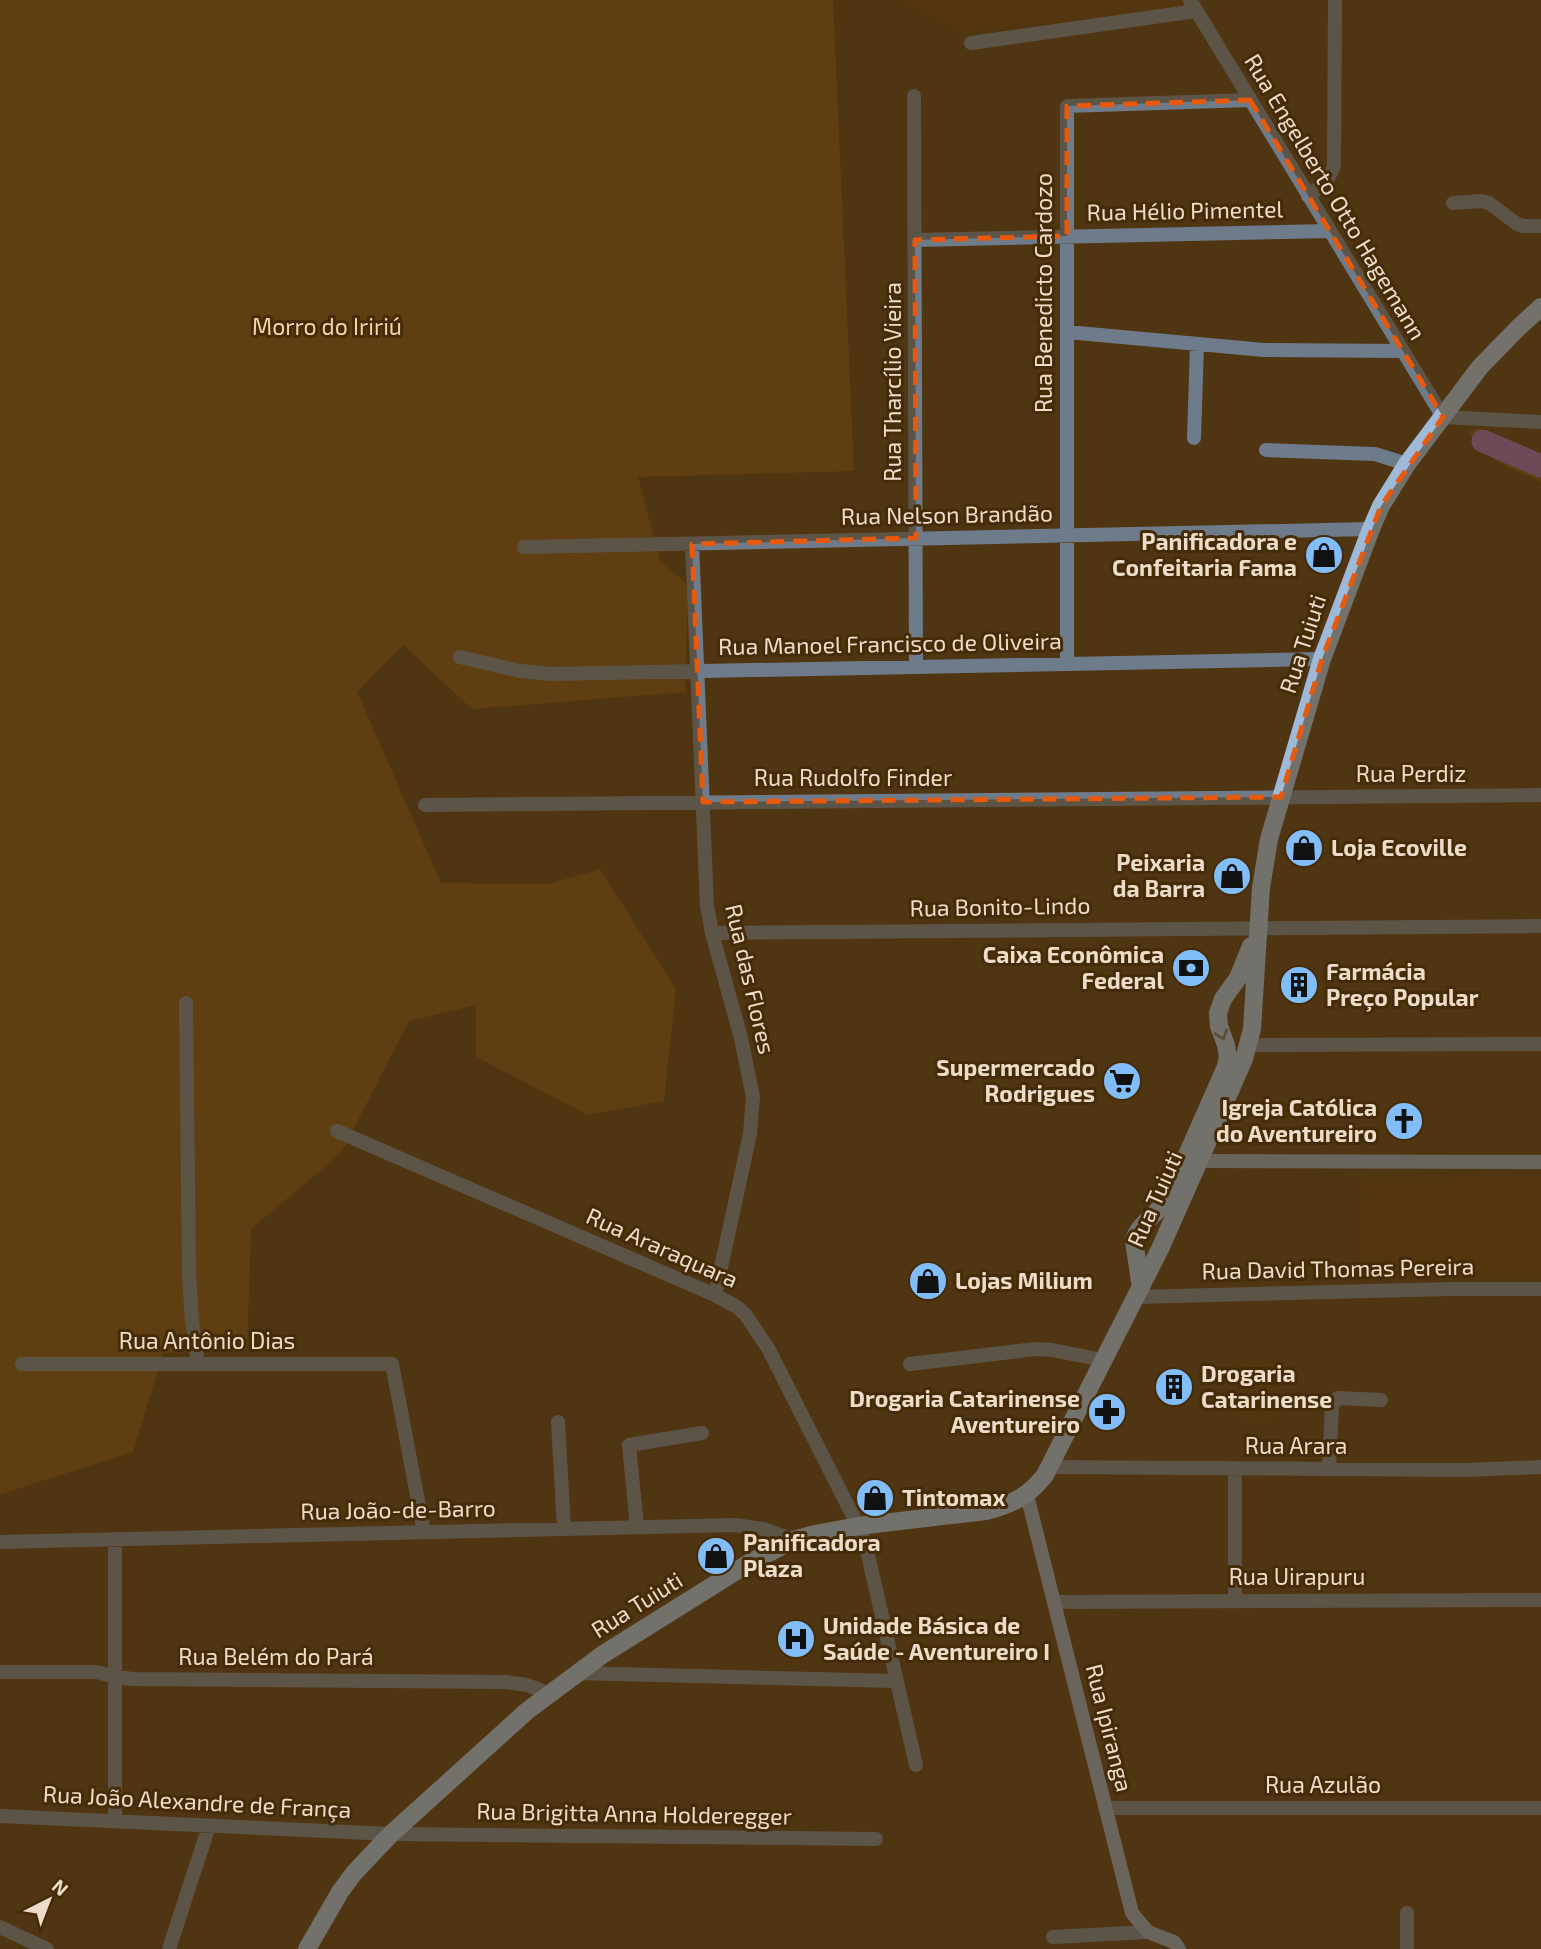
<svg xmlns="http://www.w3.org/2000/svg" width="1541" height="1949" viewBox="0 0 1541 1949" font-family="'Exo 2',sans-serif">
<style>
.built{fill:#58390d}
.green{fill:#724a10}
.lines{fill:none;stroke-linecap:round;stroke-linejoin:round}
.river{stroke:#8e64ac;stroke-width:23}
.street{stroke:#6e7b8a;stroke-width:14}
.secondary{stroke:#899fb6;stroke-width:14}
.primary{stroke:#9ebad8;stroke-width:18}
.oneway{stroke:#6d6b64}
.marked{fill:none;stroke:#e8590c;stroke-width:5;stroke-dasharray:14 9;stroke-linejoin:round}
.labels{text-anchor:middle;stroke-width:6;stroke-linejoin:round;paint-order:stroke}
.street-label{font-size:23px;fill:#eddcca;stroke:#452b06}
.park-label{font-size:23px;fill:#f3d3b0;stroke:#452b06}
.poi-label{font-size:23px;font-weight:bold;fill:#eddcca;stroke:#452b06;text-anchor:start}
</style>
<rect width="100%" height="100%" fill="#503512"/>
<path class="built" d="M898 0H1192L1181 8 962 33Z
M1541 1176V1279L1360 1278 1361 1178Z
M1241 1360 1275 1361 1273 1420 1239 1419Z"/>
<path class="green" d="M0 0H833L854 471 638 477 660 561 688 585 685 692 472 709 403 645 357 692 441 883 549 884 600 869 676 989 664 1101 588 1115 476 1057V1005L409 1021 341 1153 251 1229 247 1350 163 1353 133 1452 1 1494 0 1496Z
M1477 428 1541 455V482C1516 469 1480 460 1469 432Z"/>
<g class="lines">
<path class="river" d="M1483 441 1541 466"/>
<path class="street" d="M1190 0 1443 417 1541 422
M971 43 1196 11
M914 96 916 667
M1308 196C1320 187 1329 180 1334 166L1335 0
M1453 203 1481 201 1489 203 1517 224 1523 226H1541
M915 240 1329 231
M1067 332 1264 350 1402 351
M1194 438 1197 345
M1266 450 1375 454 1407 464
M692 544 707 906 712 933 741 1038 753 1097 750 1134 715 1295
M524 547 1371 529
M460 657 520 671 551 674 1322 659
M1067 664V106L1250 100
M425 805 1541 795
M712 933 1541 926
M186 1003 189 1273 192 1321 198 1364
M1248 1045 1541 1044
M337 1131 715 1295 737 1307 745 1314 768 1348 858 1526 866 1546 916 1765
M1135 1297 1451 1289H1541
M22 1364H392L424 1532
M910 1364 1036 1349 1052 1350 1103 1360
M558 1422 564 1529
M1050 1467 1466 1470 1541 1467
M1329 1469 1332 1405 1338 1398 1381 1400
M637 1527 629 1445 702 1433
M115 1539V1821
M0 1542 735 1525 764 1529 794 1540
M1235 1600V1468
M1054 1602 1541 1600
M0 1672H97L115 1677 133 1679 506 1682 527 1685 550 1694
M576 1673 897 1681
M1105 1808H1541
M0 1816 391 1834 876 1839
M1407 1913V1949
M0 1927 47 1949
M1053 1937 1148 1932
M169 1949 209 1826"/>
<path class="secondary" d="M1199 1161 1541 1162
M1027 1495 1132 1913 1148 1932 1174 1942 1179 1949"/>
<path class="primary" d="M1141 1288 1134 1241C1137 1227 1149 1220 1158 1210 1164 1204 1168 1198 1171 1191L1225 1069 1228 1058 1226 1045 1219 1026 1218 1013 1223 999 1238 978 1251 946
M307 1949 340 1892 354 1873 391 1834 527 1711 602 1655 749 1563 794 1540 815 1534 858 1526 986 1511C1011 1505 1029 1496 1045 1475L1160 1249 1244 1059 1252 1029 1261 888 1269 839 1322 659 1371 529 1381 506 1407 464 1480 367 1519 327 1541 307"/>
</g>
<defs><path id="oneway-chevron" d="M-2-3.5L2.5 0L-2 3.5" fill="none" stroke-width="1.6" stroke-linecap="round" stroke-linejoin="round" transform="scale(1.75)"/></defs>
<use class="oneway" href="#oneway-chevron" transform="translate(1222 1035) rotate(70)"/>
<path d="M0 0H1541V1949H0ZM1250 100 1443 417 1381 506 1322 659 1281 797 703 802 692 544 916 538 915 240 1067 236V106Z" fill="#503512" fill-opacity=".55" fill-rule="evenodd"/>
<path class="marked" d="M1250 100 1443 417 1381 506 1322 659 1281 797 703 802 692 544 916 538 915 240 1067 236V106Z"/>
<defs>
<symbol id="shop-disc" viewBox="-11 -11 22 22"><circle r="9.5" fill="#81bdfa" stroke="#452b06"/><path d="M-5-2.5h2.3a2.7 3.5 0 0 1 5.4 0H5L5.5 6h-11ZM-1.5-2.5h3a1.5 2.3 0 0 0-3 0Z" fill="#111"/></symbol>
<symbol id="bank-disc" viewBox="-11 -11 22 22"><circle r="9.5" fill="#81bdfa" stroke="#452b06"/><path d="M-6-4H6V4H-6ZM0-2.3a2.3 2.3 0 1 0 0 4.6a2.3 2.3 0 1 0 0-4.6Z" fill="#111"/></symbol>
<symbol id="building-disc" viewBox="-11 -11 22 22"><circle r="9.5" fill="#81bdfa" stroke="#452b06"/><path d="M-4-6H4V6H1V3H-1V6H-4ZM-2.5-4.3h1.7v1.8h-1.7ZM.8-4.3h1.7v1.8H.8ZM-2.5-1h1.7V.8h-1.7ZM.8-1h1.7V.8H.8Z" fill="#111"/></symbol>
<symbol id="supermarket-disc" viewBox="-11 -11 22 22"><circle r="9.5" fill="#81bdfa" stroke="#452b06"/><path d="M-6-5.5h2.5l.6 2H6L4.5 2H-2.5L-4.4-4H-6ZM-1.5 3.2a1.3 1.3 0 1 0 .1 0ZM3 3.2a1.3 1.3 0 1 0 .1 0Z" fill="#111"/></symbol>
<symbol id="church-disc" viewBox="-11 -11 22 22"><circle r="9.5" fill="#81bdfa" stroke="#452b06"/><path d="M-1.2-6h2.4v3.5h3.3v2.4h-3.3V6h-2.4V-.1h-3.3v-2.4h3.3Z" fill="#111"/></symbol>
<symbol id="pharmacy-disc" viewBox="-11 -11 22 22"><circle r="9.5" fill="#81bdfa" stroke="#452b06"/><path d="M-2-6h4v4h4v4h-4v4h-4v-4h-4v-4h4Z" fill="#111"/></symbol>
<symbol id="hospital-disc" viewBox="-11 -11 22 22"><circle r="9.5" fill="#81bdfa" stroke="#452b06"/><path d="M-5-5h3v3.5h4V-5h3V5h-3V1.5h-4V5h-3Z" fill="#111"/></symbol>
</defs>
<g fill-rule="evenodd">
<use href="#shop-disc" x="1302" y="533" width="44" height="44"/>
<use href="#shop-disc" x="1282" y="826" width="44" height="44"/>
<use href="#shop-disc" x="1210" y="854" width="44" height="44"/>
<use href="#bank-disc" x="1169" y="946" width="44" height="44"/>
<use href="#building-disc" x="1277" y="963" width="44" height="44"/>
<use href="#supermarket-disc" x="1100" y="1059" width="44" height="44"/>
<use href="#church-disc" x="1382" y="1099" width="44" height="44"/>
<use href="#shop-disc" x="906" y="1259" width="44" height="44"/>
<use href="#building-disc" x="1152" y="1365" width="44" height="44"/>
<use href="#pharmacy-disc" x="1085" y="1390" width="44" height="44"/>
<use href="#shop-disc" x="853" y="1476" width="44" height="44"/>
<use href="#shop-disc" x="694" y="1534" width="44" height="44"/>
<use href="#hospital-disc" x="774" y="1617" width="44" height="44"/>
</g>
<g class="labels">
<g class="street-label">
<text transform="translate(1335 197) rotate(59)" y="8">Rua Engelberto Otto Hagemann</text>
<text transform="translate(1185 211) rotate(-1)" y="8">Rua Hélio Pimentel</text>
<text transform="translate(1044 293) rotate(-90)" y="8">Rua Benedicto Cardozo</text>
<text transform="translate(893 382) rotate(-90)" y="8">Rua Tharcílio Vieira</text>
<text transform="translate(947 515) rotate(-1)" y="8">Rua Nelson Brandão</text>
<text transform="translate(890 644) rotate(-1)" y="8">Rua Manoel Francisco de Oliveira</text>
<text transform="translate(1303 644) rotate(-72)" y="8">Rua Tuiuti</text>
<text x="1411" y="782">Rua Perdiz</text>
<text x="853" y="786">Rua Rudolfo Finder</text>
<text transform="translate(1000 907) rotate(-1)" y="8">Rua Bonito-Lindo</text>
<text transform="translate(750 979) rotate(77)" y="8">Rua das Flores</text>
<text transform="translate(1155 1199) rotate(-66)" y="8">Rua Tuiuti</text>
<text transform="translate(662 1248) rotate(24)" y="8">Rua Araraquara</text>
<text transform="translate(1338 1269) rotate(-1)" y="8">Rua David Thomas Pereira</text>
<text x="207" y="1349">Rua Antônio Dias</text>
<text x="1296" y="1454">Rua Arara</text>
<text transform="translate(398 1510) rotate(-1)" y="8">Rua João-de-Barro</text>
<text x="1297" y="1585">Rua Uirapuru</text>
<text transform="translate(637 1605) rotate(-32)" y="8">Rua Tuiuti</text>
<text x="276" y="1665">Rua Belém do Pará</text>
<text transform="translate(1109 1728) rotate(76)" y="8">Rua Ipiranga</text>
<text x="1323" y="1793">Rua Azulão</text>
<text transform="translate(197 1802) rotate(3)" y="8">Rua João Alexandre de França</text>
<text transform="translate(634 1814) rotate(1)" y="8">Rua Brigitta Anna Holderegger</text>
</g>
<g class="park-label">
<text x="327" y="335">Morro do Iririú</text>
</g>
<g class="poi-label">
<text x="1297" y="550" text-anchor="end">Panificadora e<tspan x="1297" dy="26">Confeitaria Fama</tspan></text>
<text x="1331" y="856">Loja Ecoville</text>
<text x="1205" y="871" text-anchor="end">Peixaria<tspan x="1205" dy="26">da Barra</tspan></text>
<text x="1164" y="963" text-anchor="end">Caixa Econômica<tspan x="1164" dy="26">Federal</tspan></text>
<text x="1326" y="980">Farmácia<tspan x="1326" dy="26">Preço Popular</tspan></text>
<text x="1095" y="1076" text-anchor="end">Supermercado<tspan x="1095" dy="26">Rodrigues</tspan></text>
<text x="1377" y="1116" text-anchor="end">Igreja Católica<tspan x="1377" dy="26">do Aventureiro</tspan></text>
<text x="955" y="1289">Lojas Milium</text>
<text x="1201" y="1382">Drogaria<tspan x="1201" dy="26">Catarinense</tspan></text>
<text x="1080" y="1407" text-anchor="end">Drogaria Catarinense<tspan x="1080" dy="26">Aventureiro</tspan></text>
<text x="902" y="1506">Tintomax</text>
<text x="743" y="1551">Panificadora<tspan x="743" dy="26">Plaza</tspan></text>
<text x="823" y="1634">Unidade Básica de<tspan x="823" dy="26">Saúde - Aventureiro I</tspan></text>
</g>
</g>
<g transform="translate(49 1900) rotate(42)" stroke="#452b06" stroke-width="5" paint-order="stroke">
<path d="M0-5L12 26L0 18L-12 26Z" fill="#eddcca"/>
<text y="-10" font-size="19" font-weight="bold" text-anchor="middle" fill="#eddcca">N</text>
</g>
</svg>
